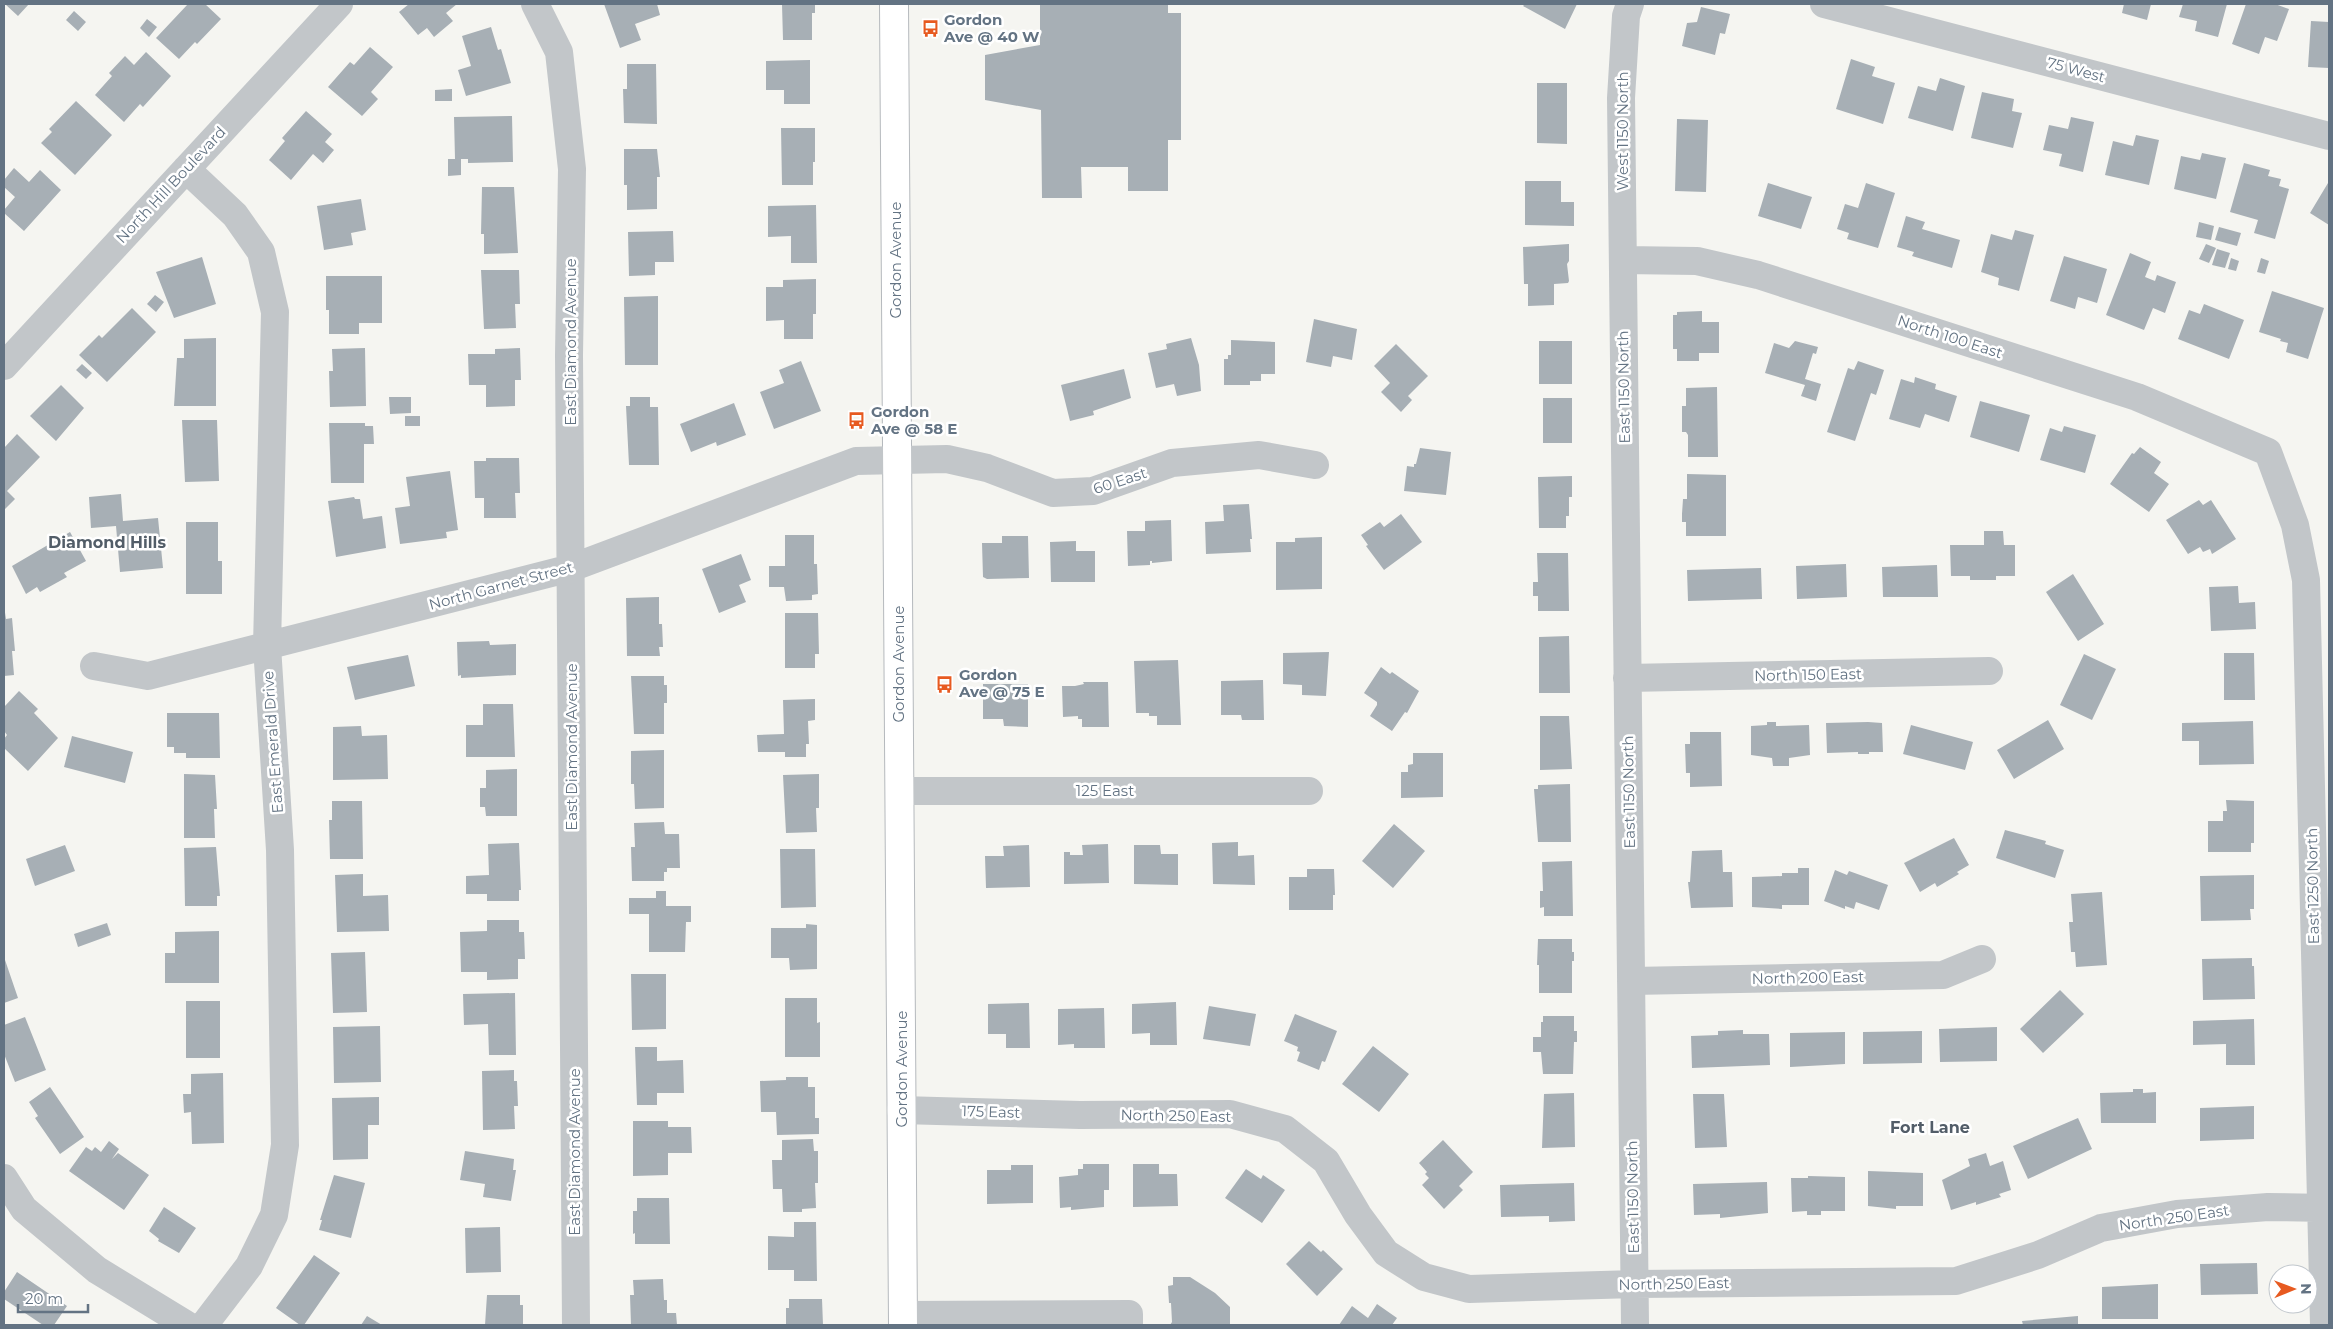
<svg xmlns="http://www.w3.org/2000/svg" width="2333" height="1329" viewBox="0 0 2333 1329" font-family="Montserrat,sans-serif">
<style>
.building{fill:#a7afb5}
.lines{fill:none;stroke-linecap:round;stroke-linejoin:round}
.major-casing{stroke:#b5b9bd;stroke-width:30}
.minor{stroke:#c2c6c9;stroke-width:28}
.major{stroke:#fff;stroke-width:28}
.labels{text-anchor:middle;stroke-width:5;stroke-linejoin:round;paint-order:stroke}
.poi-label{font-size:15px;font-weight:bold;fill:#637383;stroke:#fff;text-anchor:start}
.street-label{font-size:15px;fill:#637383;stroke:#fff}
.neighbourhood-label{font-size:16px;font-weight:bold;fill:#525d68;stroke:#fff}
</style>
<rect width="100%" height="100%" fill="#f5f5f1"/>
<path class="building" d="M5 4H29L18 16Z
M188 4H205L221 19 197 44 195 42 179 59 156 38Z
M409 4H457L446 13 453 21 434 37 427 28 418 35 399 12Z
M604 4H657L660 15 635 24 641 40 620 48Z
M782 4H815V13H812V40H783Z
M1040 4H1168V13H1181V140H1168V191H1128V167H1081L1082 198H1042L1041 110 985 100V55L1040 45Z
M1525 4H1577L1565 29 1523 6Z
M2124 4H2151L2147 20 2122 13Z
M2183 4H2227L2218 37 2195 31 2197 21 2179 17Z
M2246 4H2275L2289 9 2277 41 2265 37 2259 54 2232 44Z
M1701 7 1730 14 1725 34 1720 33 1715 55 1682 46 1687 23 1697 22Z
M74 11 86 22 78 31 66 20Z
M147 19 157 27 149 37 140 28Z
M2311 21 2329 22V68L2308 67Z
M491 27 498 50 501 49 511 83 466 96 458 70 471 66 462 36Z
M370 47 393 67 371 92 378 99 362 116 328 87 350 62 354 65Z
M146 52 171 76 143 107 140 104 124 122 95 95 112 76 109 73 125 56 134 65Z
M1851 59 1875 67 1872 76 1895 83 1883 124 1836 109Z
M810 60V104H784V90H766V61Z
M627 64H656L657 124 624 123 623 89H627Z
M1940 78 1965 86 1953 131 1908 118 1918 86 1936 91Z
M1537 83H1567V144L1537 143Z
M452 89V101H435V90Z
M1982 92 2014 99 2012 111 2022 113 2013 148 1971 138Z
M76 101 112 135 75 175 41 143 52 132 49 129Z
M306 111 332 134 325 142 334 150 323 163 313 154 291 180 269 160 285 141 282 138Z
M512 116 513 162 468 163V159H461V175L448 176V159H455L454 117Z
M2071 117 2094 122 2083 172 2059 166 2062 154 2043 150 2049 125 2068 129Z
M1677 119 1708 120 1706 192 1675 191Z
M781 128H815V162H813V185H782Z
M2136 135 2159 140 2149 185 2105 175 2113 141 2133 146Z
M624 149H657L660 177H657V209L627 210V185H624Z
M2202 153 2226 158 2216 199 2174 189 2181 156 2200 160Z
M2244 163 2270 170 2268 176 2281 179 2279 186 2289 189 2275 239 2254 233 2258 220 2230 212Z
M14 168 29 182 40 170 61 190 24 231 4 213V210L15 197 4 187V180Z
M1525 181H1561V202H1574V226L1525 225Z
M1768 183 1812 197 1801 229 1758 216Z
M1866 183 1895 193 1878 248 1847 239 1849 233 1837 229 1845 204 1858 208Z
M2328 183 2329 184V225L2310 213Z
M482 187H514L518 253 484 254V234H481Z
M361 199 366 230 351 233 353 245 324 250 317 206Z
M816 205 817 263H791V236L768 237V206Z
M1906 216 1925 222 1922 229 1960 240 1952 268 1912 256 1914 252 1897 247Z
M2199 222 2214 226 2211 240 2196 237Z
M2219 227 2241 233 2237 246 2215 240Z
M2015 230 2034 235 2019 291 1998 285 1999 278 1981 272 1991 234 2012 240Z
M673 231 674 262H655V275L629 276 628 232Z
M1569 244V261L1567 264 1569 281 1568 283 1554 284V305L1528 306V284H1524L1523 247Z
M2206 244 2216 248 2209 263 2199 259Z
M2217 249 2230 253 2225 268 2212 265Z
M2130 253 2151 262 2145 277 2155 281 2157 275 2176 282 2165 313 2153 308 2144 330 2106 315Z
M2064 256 2107 269 2097 303 2078 297 2075 309 2050 301Z
M202 257 216 304 174 318 156 272Z
M2231 258 2239 261 2236 271 2228 269Z
M2261 258 2269 261 2265 274 2257 272Z
M481 270H519L520 304H515L516 328 484 329Z
M326 276H382V323H359V334H329V310H326Z
M816 279V314H813V339H784V320L766 321V287H783V280Z
M2272 291 2324 308 2308 359 2286 352 2288 343 2280 341 2281 339 2259 332Z
M155 295 164 302 156 312 147 304Z
M658 296V365H625L624 297Z
M2204 304 2244 320 2229 359 2178 339 2189 310 2200 314Z
M132 308 156 332 107 382 79 355 99 335 102 338Z
M1702 311V322H1719V353H1699V361H1677V349H1673V315H1677V312Z
M1314 319 1357 329 1352 360 1333 356 1331 367 1306 362Z
M216 338V406H174L177 358H184V339Z
M1191 338 1199 365 1201 391 1177 396 1174 384 1156 388 1148 353 1167 349 1166 344Z
M1231 340 1275 342V374H1261V381H1250V385H1224V359H1228V355H1231Z
M1539 341H1572V384H1539Z
M1795 341 1818 347 1816 354 1813 353 1805 379 1821 384 1816 401 1801 396 1805 385 1765 373 1774 343 1789 348Z
M1396 344 1428 376 1408 396 1412 400 1401 412 1381 392 1390 383 1374 366Z
M365 348 366 406 330 407 329 371H333L332 349Z
M520 348 521 380H515V406L486 407V385H469L468 354H495V349Z
M801 361 821 411 774 429 760 392 784 383 779 370Z
M1858 361 1884 370 1876 395 1871 393 1855 441 1827 432 1848 368 1854 370Z
M82 364 92 373 86 379 76 370Z
M1124 369 1131 398 1093 411 1094 415 1070 421 1061 385Z
M1915 377 1936 384 1935 389 1957 396 1949 422 1925 414 1920 428 1889 419 1901 379 1914 383Z
M61 385 84 408 56 441 30 416Z
M1717 387 1718 457H1688V435L1686 432H1682V406H1686V388Z
M389 397H411V413L390 414Z
M630 397H650V407H658L659 465H629L626 406H630Z
M1543 398H1572V443H1543Z
M1980 401 2030 415 2019 452 1970 437Z
M734 403 746 435 717 446 716 442 691 452 680 424Z
M405 416H420V426H405Z
M182 420H217L219 481 185 482Z
M329 423H365V426H373L374 444H364V483H331Z
M2064 426 2096 435 2085 473 2040 460 2050 428 2062 432Z
M17 434 40 457 7 491 15 499 5 509 4 448Z
M2140 447 2161 462 2154 473 2169 484 2149 512 2110 484 2132 453 2134 454Z
M1420 448 1451 452 1446 495 1404 491 1407 466 1414 467V464H1416Z
M486 458H519L520 493H515L516 518H484V498H475L474 461H486Z
M450 471 458 530 446 532 447 538 400 544 395 508 410 506 406 477Z
M1687 474 1726 475V536H1686V522H1682V514L1683 499H1687Z
M1572 476V497H1569V516H1566V528H1539L1538 477Z
M121 494 123 521 158 518 163 568 120 572 116 526 91 528 89 497Z
M354 497 355 499H360L363 519 382 516 386 548 336 557 328 501Z
M2199 500 2203 505 2211 500 2236 539 2212 554 2210 549 2203 552 2200 547 2188 554 2166 520Z
M1249 504 1252 539H1250L1251 552 1206 554 1205 522 1224 521 1223 505Z
M1401 514 1422 542 1384 570 1366 546 1368 545 1361 535 1380 522 1384 527Z
M1171 520 1172 561 1152 563V561H1150V565L1128 566 1127 531H1145V521Z
M186 522H218V561H222V594H186Z
M1984 531H2003L2004 545H2015V576H1996V580H1970V576H1951L1950 545H1984Z
M70 532 86 561 64 573 67 577 40 592 37 587 26 594 12 566Z
M785 535H814V564H817L818 594 812 595V600L786 601 784 587H769V566H785Z
M1002 536H1028L1029 578 987 579 983 577 982 543H1002Z
M1322 537V589L1276 590V542H1295V538Z
M1076 541V551H1095V582H1051L1050 542Z
M1537 553H1568L1569 611H1538V596H1533V582H1538Z
M741 554 751 580 739 585 746 602 719 613 702 569Z
M1846 564 1847 597 1797 599 1796 566Z
M1937 565 1938 597H1883L1882 567Z
M1761 568 1762 599 1688 601 1687 570Z
M2073 574 2104 624 2078 641 2046 592Z
M2238 586 2239 603 2255 602 2256 629 2211 631 2209 587Z
M659 597V624H662L663 647H659L660 656H627L626 598Z
M4 606 6 619 12 618 15 651H12L14 675 4 676Z
M785 613H818L819 654H815V668H785Z
M1569 636 1570 693H1539V637Z
M489 641 490 645 516 644V675L461 678V675L458 676 457 642Z
M1329 652 1326 696 1302 695V685L1283 684V653Z
M2224 653H2254L2255 700H2224Z
M2084 654 2116 669 2092 720 2060 705Z
M408 655 415 686 355 700 347 667Z
M1178 660 1181 725H1157V716H1149V713H1136L1134 661Z
M1381 667 1390 674 1392 672 1419 691 1407 713 1405 712 1392 731 1370 716 1377 705V702L1364 693Z
M631 676H664V685H667V703H664V734H634Z
M1263 680 1264 720H1242L1241 715H1221V681Z
M1083 682H1108L1109 727H1082V719H1078V716L1063 717 1062 686H1075L1084 684Z
M983 684H1028V727L1004 726 1003 719H983Z
M19 691 38 709 34 713 58 738 28 771 4 748V739L7 735 4 731V707Z
M815 699V720L808 721 809 744H806V757H785V752H758L757 735 784 734 783 700Z
M483 704H513L515 757H466V725H483Z
M167 713H219L220 758H186V753H174V747H167Z
M1540 716H1569L1572 769 1540 770Z
M2048 720 2064 749 2014 779 1997 750Z
M2253 721 2254 764 2199 765V741H2182V723Z
M1767 722H1776V726L1809 725 1810 755 1789 758V766H1773L1772 758 1751 755V726L1767 725Z
M1868 722 1882 723 1883 752H1869V754H1858V752L1827 753 1826 723Z
M1911 725 1973 742 1965 770 1903 754Z
M361 726 362 736 387 735 388 779 333 780V727Z
M1690 732H1721L1722 786 1690 787V773H1686L1685 744H1690Z
M72 736 133 752 125 783 64 767Z
M664 750V808L635 809 634 784H631V751Z
M1413 753H1443V797L1401 798V772H1408V765L1413 764Z
M517 769V816H486L485 807H480V788H486V770Z
M184 774 215 775 217 809H214L215 838H184Z
M819 774V808H816L817 832 786 833 783 775Z
M1570 784 1571 842H1538L1534 789H1538V785Z
M2226 800 2254 801V843H2251V852H2208V821H2223V811H2227Z
M332 801H362L363 859H330L329 820H332Z
M664 822 665 834H679L680 868H667V872H664V881H632L631 847H635L634 823Z
M1394 824 1425 851 1393 888 1362 861Z
M2005 830 2046 841 2045 844 2064 850 2055 878 1996 858Z
M1954 838 1969 865 1957 872 1959 874 1937 887 1935 883 1920 892 1904 863Z
M1238 842V856L1254 855 1255 885 1213 884 1212 843Z
M519 843 521 890H519V901H487V894H466V876L489 875 488 844Z
M1108 844 1109 883 1064 884V852H1070V855H1083L1082 845Z
M65 845 75 871 35 886 26 859Z
M1029 845 1030 887 986 888 985 856H1004L1003 846Z
M1134 845H1160L1161 854H1178V885L1134 884Z
M216 847 220 896H217V906H185L184 848Z
M780 849H815L816 907 781 908Z
M1722 850 1723 872H1732L1733 907 1691 908 1688 882H1690L1692 851Z
M1572 861 1573 916H1544V907L1540 908V891H1543L1542 862Z
M1798 868H1809V905H1782V909L1752 907V877L1782 876V873H1798Z
M1307 869H1334L1335 895H1333V910H1289V877H1307Z
M1835 870 1847 875 1849 871 1888 885 1879 910 1856 902 1854 909 1845 906V909L1824 901Z
M363 874V896L388 895 389 931 337 932 335 875Z
M2254 875V909H2250L2251 920 2201 921 2200 876Z
M656 891H666V906H691V922H686L685 952H649V914H629V898H656Z
M2102 892 2107 965 2076 967 2075 952H2071L2069 922H2073L2071 894Z
M487 920H519V932H524L525 959H518V979L487 980V972H461L460 932 487 931Z
M107 923 111 935 78 947 74 934Z
M806 924 817 925V969L790 970 789 958H771V928H806Z
M219 931V983H165V953H175V932Z
M1538 939H1572V952H1574V961H1572V993H1539V965H1537Z
M365 952 367 1012 333 1013 331 953Z
M4 957 18 998 4 1003Z
M2252 958V966H2254L2255 999 2203 1000 2202 959Z
M631 974H666V1029L632 1030Z
M2060 990 2084 1014 2043 1053 2020 1029Z
M515 993 516 1055H489L488 1024 464 1025 463 994Z
M785 998H817V1023L820 1022V1057H785Z
M186 1001H220V1058H186Z
M1176 1002 1177 1045H1150V1033L1132 1034V1004Z
M1029 1003 1030 1048H1006V1034H988V1004Z
M1209 1006 1256 1014 1250 1046 1203 1039Z
M1104 1008 1105 1048H1074V1044L1058 1045V1009Z
M1295 1014 1337 1031 1325 1062 1322 1061 1319 1070 1297 1061 1300 1052 1297 1051 1298 1047 1284 1041Z
M1543 1016H1574V1031H1577V1042H1574L1573 1074H1543L1541 1052H1533V1037H1541V1022H1543Z
M25 1017 46 1070 15 1082 4 1054V1025Z
M2254 1019 2255 1065H2226V1044L2193 1045V1021Z
M380 1026 381 1082 334 1083 333 1027Z
M1997 1027V1061L1940 1062 1939 1029Z
M1743 1030V1034H1769L1770 1065 1692 1068 1691 1036 1718 1035V1031Z
M1922 1031V1063L1863 1064V1032Z
M1845 1032V1064L1790 1067V1033Z
M1373 1046 1409 1074 1379 1112 1342 1084Z
M635 1047H657V1061L683 1060 684 1093H657V1105H637Z
M514 1070V1081H517L518 1106H514L515 1129 483 1130 482 1071Z
M223 1073 224 1143 192 1144 191 1112 184 1113 183 1094H191V1074Z
M786 1077H808V1087H815V1118H819V1134L777 1135 776 1112H761L760 1081 786 1080Z
M50 1087 84 1137 60 1154 35 1118 38 1116 29 1102Z
M2133 1089H2143V1093L2156 1092V1123H2101L2100 1093 2133 1092Z
M1574 1093 1575 1147 1542 1148 1544 1094Z
M1693 1094H1724L1727 1147 1695 1148Z
M379 1097V1125H368V1159L333 1160 332 1098Z
M2254 1106V1139L2200 1141V1108Z
M2078 1118 2092 1149 2028 1179 2013 1146Z
M633 1121H668V1127H691L692 1153H668V1175L633 1176Z
M813 1139 814 1151H818V1183H815L816 1208 802 1209V1212H783L782 1189H773L772 1160H782V1140Z
M1443 1140 1473 1172 1459 1186 1463 1190 1444 1209 1422 1185 1429 1178 1425 1174 1427 1172 1419 1163Z
M109 1141 119 1149 112 1159 118 1153 149 1175 124 1210 69 1171 86 1147 92 1151 95 1147 101 1152Z
M465 1151 514 1159 513 1170H516L511 1201 483 1197 485 1184 460 1180Z
M1986 1153 1990 1166 2003 1161 2011 1190 1999 1194 2001 1197 1988 1201 1976 1205V1202L1951 1210 1942 1180 1970 1166 1968 1159Z
M1083 1164H1109V1190H1104V1207L1071 1210V1207L1060 1208 1059 1177 1078 1175V1169H1083Z
M1133 1164H1159V1174H1177L1178 1206 1133 1207Z
M1011 1165H1033V1203L987 1204V1170H1011Z
M1246 1169 1261 1179 1263 1175 1285 1190 1262 1223 1225 1198Z
M1868 1171 1923 1173V1206H1896V1209L1868 1206Z
M334 1175 365 1183 351 1238 319 1230 322 1220H320Z
M1808 1176 1845 1177V1211H1821V1215H1807V1211L1792 1212 1791 1178H1808Z
M1767 1182 1768 1213 1720 1218V1214L1694 1215 1693 1184Z
M1574 1183 1575 1221 1549 1222V1216L1501 1217 1500 1185Z
M637 1198H669L670 1244H635V1233L633 1234V1211H637Z
M164 1207 196 1228 179 1253 158 1241 159 1239 149 1231Z
M794 1222H816L817 1281H794V1270H768V1236L794 1237Z
M500 1227 501 1272 466 1273 465 1228Z
M1309 1241 1321 1252 1323 1250 1343 1269 1317 1296 1286 1264Z
M314 1255 340 1273 304 1325H300L276 1308Z
M2257 1263 2258 1294 2201 1295 2200 1264Z
M17 1272 67 1306 54 1325H43L4 1299V1292Z
M1173 1277H1190L1215 1293 1230 1307V1325H1170L1172 1322 1171 1303H1169L1168 1286 1173 1285Z
M663 1279 664 1300H667V1313H676L677 1325H631L630 1295H634L633 1280Z
M2158 1284V1319H2102V1287Z
M487 1295H520V1305H523V1325H485Z
M789 1299H822L823 1325 786 1324V1308H789Z
M1377 1304 1397 1318 1392 1325H1339L1352 1306 1368 1318Z
M367 1316 382 1325H361Z
M2078 1316V1325H2023L2022 1321Z"/>
<g class="lines">
<defs>
<path id="major" d="M894 4 903 1325"/>
</defs>
<use href="#major" class="major-casing"/>
<path class="minor" d="M535 4 559 52 572 169 569 355 576 1325
M1630 4 1626 16 1621 98 1635 1325
M1824 4 2329 136
M186 169 235 215 261 252 275 312 267 646 280 850 285 1145 274 1215 249 1266 204 1325
M1623 260 1697 261 1758 275 2137 397 2268 452 2295 525 2306 580 2324 1325
M4 366 339 4
M94 666 148 676 571 568 856 461 947 459 987 468 1053 493 1093 491 1172 463 1259 455 1315 465
M1627 678 1989 671
M900 791H1309
M1631 981 1943 975 1982 959
M901 1110 1080 1115 1230 1114 1285 1129 1326 1161 1358 1215 1386 1253 1424 1277 1469 1289 1635 1284 1956 1281 2038 1255 2101 1228 2177 1214 2268 1207 2329 1208
M4 1178 24 1209 97 1270 187 1325
M903 1315 1129 1314V1325"/>
<use href="#major" class="major"/>
</g>
<defs>
<symbol id="bus-bare" viewBox="-9 -9 18 18"><path d="M-5-6H5V4H4V6H2V4H-2V6H-4V4H-5ZM-3.5-4V0h7V-4ZM-3.5 1.2v1.5H-2V1.2ZM2 1.2v1.5H3.5V1.2Z" fill="#e75a20" stroke="#fff" stroke-width="2.5" paint-order="stroke"/></symbol>
</defs>
<g fill-rule="evenodd">
<use href="#bus-bare" x="918" y="16" width="25" height="25"/>
<use href="#bus-bare" x="844" y="408" width="25" height="25"/>
<use href="#bus-bare" x="932" y="672" width="25" height="25"/>
</g>
<g class="labels">
<g class="poi-label">
<text x="944" y="25">Gordon<tspan x="944" dy="17">Ave @ 40 W</tspan></text>
<text x="871" y="417">Gordon<tspan x="871" dy="17">Ave @ 58 E</tspan></text>
<text x="959" y="680">Gordon<tspan x="959" dy="17">Ave @ 75 E</tspan></text>
</g>
<g class="street-label">
<text transform="translate(2076 70) rotate(15)" y="5">75 West</text>
<text transform="translate(1623 131) rotate(-90)" y="5">West 1150 North</text>
<text transform="translate(171 185) rotate(-47)" y="5">North Hill Boulevard</text>
<text transform="translate(896 260) rotate(-90)" y="5">Gordon Avenue</text>
<text transform="translate(1950 337) rotate(18)" y="5">North 100 East</text>
<text transform="translate(571 342) rotate(-90)" y="5">East Diamond Avenue</text>
<text transform="translate(1624 387) rotate(-91)" y="5">East 1150 North</text>
<text transform="translate(1120 481) rotate(-18)" y="5">60 East</text>
<text transform="translate(501 586) rotate(-15)" y="5">North Garnet Street</text>
<text transform="translate(899 664) rotate(-90)" y="5">Gordon Avenue</text>
<text transform="translate(1808 675) rotate(-1)" y="5">North 150 East</text>
<text transform="translate(273 742) rotate(-94)" y="5">East Emerald Drive</text>
<text transform="translate(572 747) rotate(-90)" y="5">East Diamond Avenue</text>
<text x="1105" y="796">125 East</text>
<text transform="translate(1629 792) rotate(-91)" y="5">East 1150 North</text>
<text transform="translate(2313 886) rotate(-91)" y="5">East 1250 North</text>
<text transform="translate(1808 978) rotate(-1)" y="5">North 200 East</text>
<text transform="translate(902 1069) rotate(-90)" y="5">Gordon Avenue</text>
<text transform="translate(991 1112) rotate(2)" y="5">175 East</text>
<text transform="translate(1176 1116) rotate(1)" y="5">North 250 East</text>
<text transform="translate(575 1152) rotate(-90)" y="5">East Diamond Avenue</text>
<text transform="translate(1633 1197) rotate(-91)" y="5">East 1150 North</text>
<text transform="translate(2174 1218) rotate(-8)" y="5">North 250 East</text>
<text transform="translate(1674 1284) rotate(-1)" y="5">North 250 East</text>
</g>
<g class="neighbourhood-label">
<text x="107" y="548">Diamond Hills</text>
<text x="1930" y="1133">Fort Lane</text>
</g>
</g>
<rect width="2333" height="1329" fill="none" stroke="#637383" stroke-width="10"/>
<g transform="translate(2293 1289) rotate(89)"><circle r="24" fill="#ffffff" stroke="#c1c7cd"/>
<path d="M0-4L9 19L0 12L-9 19Z" fill="#e75a20"/>
<text y="-8" font-size="14" font-weight="bold" text-anchor="middle" fill="#637383">N</text>
</g>
<path d="M18 1304v8h70v-8" fill="none" stroke="#637383" stroke-width="2.5"/>
<text x="25" y="1304" font-size="15" fill="#637383" stroke="#ffffff" stroke-width="4" paint-order="stroke">20 m</text>
</svg>
